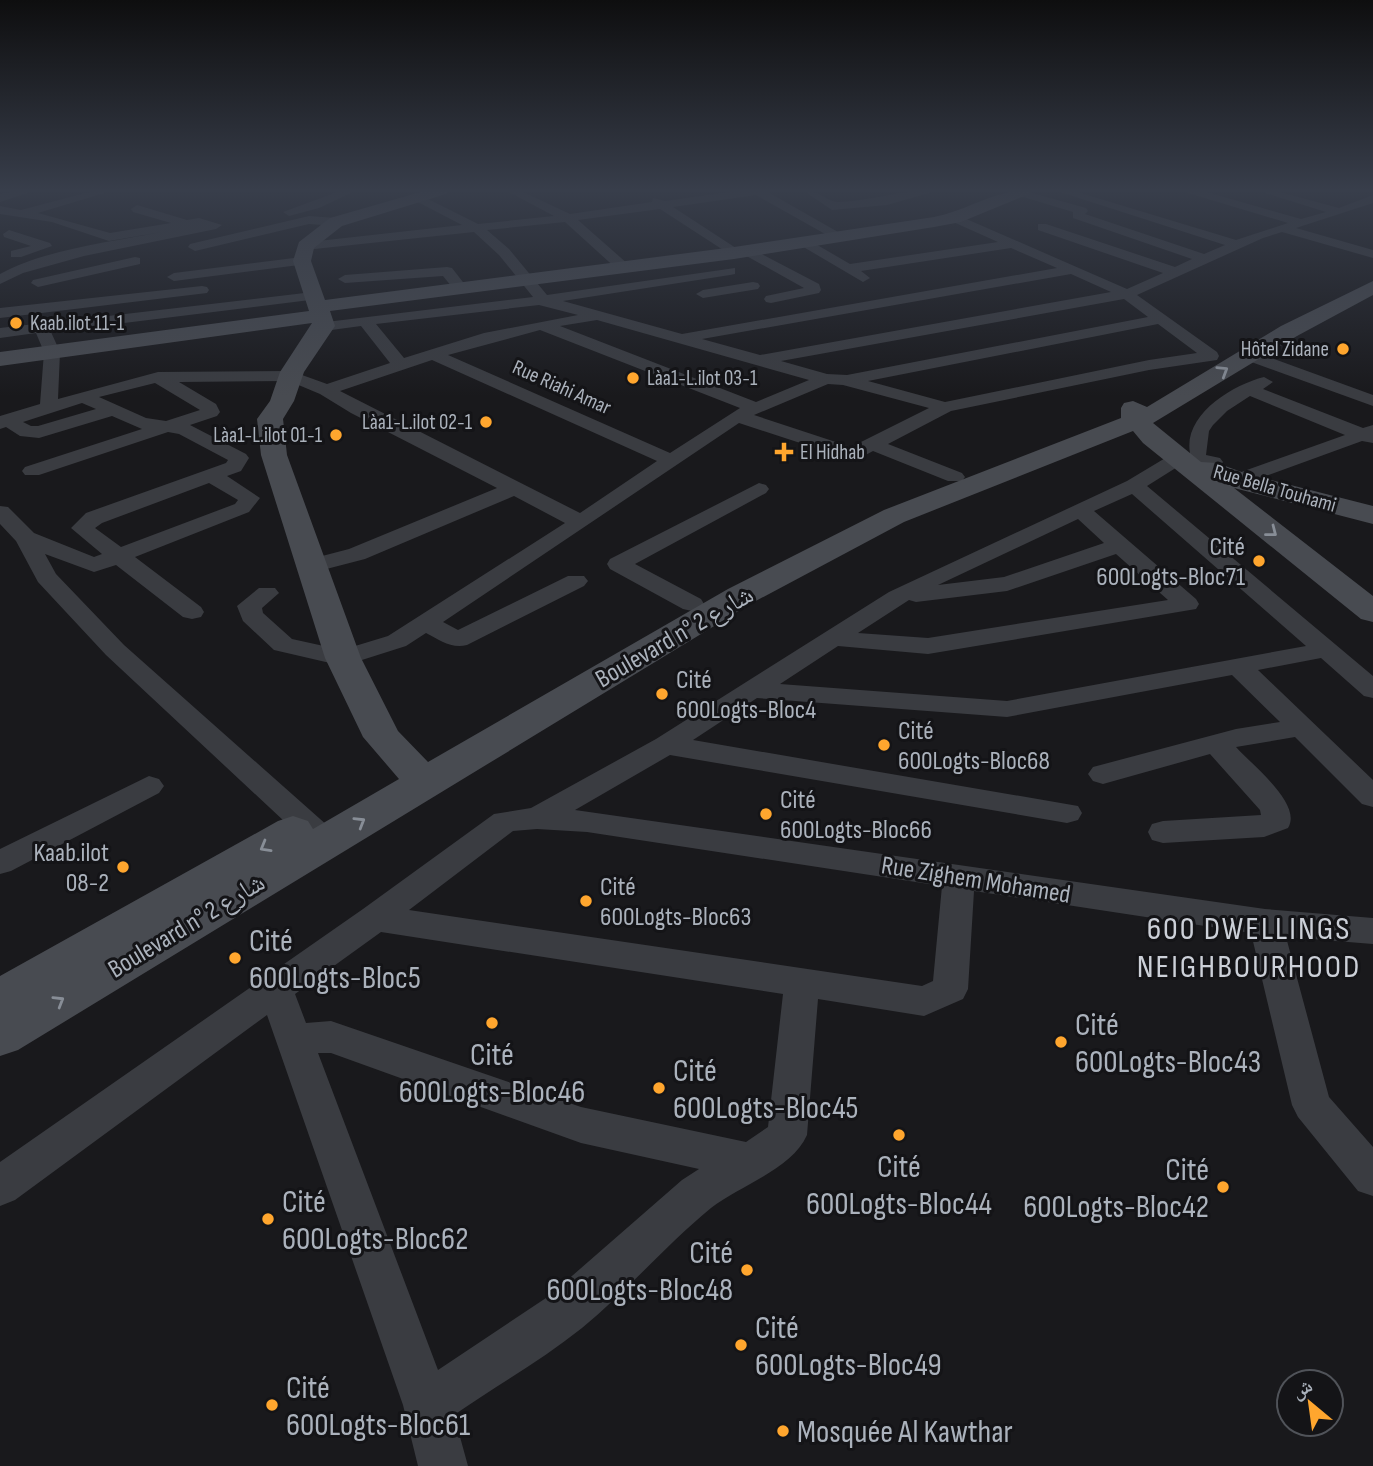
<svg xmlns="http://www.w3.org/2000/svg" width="1373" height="1466" viewBox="0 0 1373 1466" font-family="'Sofia Sans Condensed','Noto Naskh Arabic',sans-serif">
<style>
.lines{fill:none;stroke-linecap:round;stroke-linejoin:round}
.street{fill:#3a3c41;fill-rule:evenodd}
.secondary{fill:#484b51;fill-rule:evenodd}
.oneway{stroke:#888e97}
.poi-dot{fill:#ffa62e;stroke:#141417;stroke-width:2.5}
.labels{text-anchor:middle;stroke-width:6;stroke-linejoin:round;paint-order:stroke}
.far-poi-label{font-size:21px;fill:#abb2bc;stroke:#141417;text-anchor:start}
.far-street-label{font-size:21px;fill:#abb2bc;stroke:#141417}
.poi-label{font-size:26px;fill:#abb2bc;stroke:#141417;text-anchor:start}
.street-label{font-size:26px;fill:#abb2bc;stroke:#141417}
.near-poi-label{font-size:32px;fill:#abb2bc;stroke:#141417;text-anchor:start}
.near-neighbourhood-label{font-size:33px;letter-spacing:2px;fill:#ccd0d8;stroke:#141417}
</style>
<rect width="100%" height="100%" fill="#19191c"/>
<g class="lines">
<path class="street" d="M16 191H34L0 202V194Z
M93 191H111L38 213 110 233 171 223 133 212 131 209 137 205 187 220 199 218 222 225 216 229 84 256 23 273 0 284V274C46 249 111 242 162 232L109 241 52 222 0 214V206L21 210Z
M340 191H355L319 208 289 216 283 212Z
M507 191H521L570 214 652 202 653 198 665 201 736 191H766L845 236 839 240 834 239 756 195 673 207 739 250V256L734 257 660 209 578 220 629 265V271H619L565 222 487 230 509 249 547 295 735 268V274L730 275 563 301 682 334 1057 268 1011 248 861 271 870 278 863 282 795 242 797 239H807L850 264 998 242 951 221V215L955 214 1127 289 1163 273 1038 230V224H1046L1175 267 1192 259 1073 218V212L1010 193 1008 191H1025L1086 208 1088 211 1085 214 1204 254 1225 245 1057 191H1074L1236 240 1288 223 1188 193 1186 191H1203L1301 219 1326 212 1259 191H1276L1339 208 1373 195V203L1296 228 1373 250V258L1282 232 1263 238 1137 295 1217 352 1219 356 1217 360 1149 370 951 411 888 444 962 473 965 477 962 481H948L873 451 860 458H846L739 423 443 622 458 630 568 576H584L588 581 584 586 467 645C451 649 440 640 426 633L406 646 343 666 274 650 243 621 237 606 259 588H275L279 593 262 608 263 613 292 639 342 650 388 636 565 523 514 496 365 559 311 573 303 571 300 566 303 561 349 549 497 488 351 413 320 394 289 381 179 382 216 404 220 412 217 416 190 425 246 454 249 458 241 471 227 476 260 498 249 512 135 557 201 607 204 612 201 617 192 619 183 617 116 565 94 572 45 554 56 574 124 645 337 834 342 842 337 850 326 853 315 850 106 655 38 582 16 541 0 524V506L8 507 34 533 94 557 102 554 71 528 86 513 226 463 228 460 179 434 168 432 39 475H25L22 471 25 467 142 429 112 416 39 438 20 436 6 427 0 429V416L40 404 44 352 36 333 0 338V328L35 324 42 320 48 323 313 292 320 296 318 299 51 332 60 352 58 399 158 372 291 371 327 384 390 363 361 326 324 331 318 329 316 326 318 323 533 297 499 255 474 232 305 250 298 246 300 243 462 225 412 199 410 197 416 193 478 224 554 216ZM1071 274 1111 292 760 355 702 339ZM1124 299 1148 317 847 375 827 374 781 361ZM539 305 578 315 484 333 404 358 376 324ZM597 320 809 380 756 402 560 326ZM1158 324 1197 353 1149 360 945 402 868 381ZM540 330 740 408 670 453 448 355ZM432 360 657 461 580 513 340 391ZM155 383 200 410 166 421 146 418 99 397ZM828 384 843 385 929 408 851 447 754 415ZM82 403 96 409 38 426H31L23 422ZM209 483 238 500 235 504 121 547 95 528 102 523Z
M804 191C821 190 826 202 839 202 871 201 905 189 936 191L887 205 832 210Z
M309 216 336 218 342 222 336 226 309 224 195 251 188 247 190 244Z
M9 230 50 243 52 246 21 257H11V251L31 246 4 237 3 234Z
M748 247 819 284 821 290 819 293 771 303 766 302 764 299 766 296 804 288 743 254V248Z
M135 257 140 258V264L38 287 31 283 33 280Z
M302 257 307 258V264L174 281 167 277 174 273Z
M447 267 452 268 466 286 468 289 466 292H456L443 276 345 283 338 279 345 275Z
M753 282 758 283 760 286 758 289 703 298 696 294 703 290Z
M202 286 207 287 209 290 207 293 0 318V308Z
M1249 350 1373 395V406L1243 359 1241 355 1243 351Z
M1264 377 1273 382 1263 389 1363 428 1373 425V443L1362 441 1244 484H1230L1227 480 1230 476 1345 435 1250 396 1227 411 1213 425 1209 431 1206 455 1220 458 1223 462 1220 466 1182 464 1147 486 1373 676V698L1364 696 1321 658 1258 670 1373 780V807L1362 804 1295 737 1236 747C1252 765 1303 804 1288 828L1264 837 1163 843 1152 840 1148 832 1152 824 1163 821 1261 815 1260 810 1210 754 1103 784 1093 781 1088 774 1093 767 1236 729 1280 722 1232 675 1007 717 757 698 693 740 1078 806 1082 813 1078 820 1067 823 670 755 575 810 1265 909 1373 918V944L1286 937 1329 1097 1373 1147V1196L1358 1191 1298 1117 1292 1105 1251 933 974 891 968 989 963 999 924 1016 818 999 807 1135C792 1169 741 1185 711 1208 666 1245 627 1291 582 1328 542 1360 496 1386 454 1415L468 1466H418L403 1405 267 1015 15 1200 0 1206V1162L363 909 494 814 531 808 656 739 889 592 1127 481 1172 454 1190 453C1183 415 1232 385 1264 377ZM1132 494 1306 646 1007 701 780 684 838 646 928 654 1196 609 1199 604 1196 599 1094 511ZM1078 519 1104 543 1004 577 938 585ZM1116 554 1168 600 928 638 858 633 909 600 916 602 1007 591ZM537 829 587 832 942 886 933 981 922 986 409 910 513 831ZM381 932 783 994 768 1127 746 1142 581 1107 331 1021 306 1023 295 994ZM318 1053H331L581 1143 699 1169 682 1180 549 1296 438 1370Z
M759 483 766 485 769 489 766 493 635 564 701 599 704 604 701 609 692 611 683 609 610 569 607 564 610 559Z
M149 776 159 779 164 786 159 793 11 871 0 874V849Z"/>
<path class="secondary" d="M424 191H448L446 194 342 226 314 248 311 261 325 300 734 247 934 217C967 211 997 188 1031 191L1029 194 961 222 934 227 734 259 330 311 335 326 304 372 294 401 283 419 287 455 361 658 398 731 428 762 728 589 884 510 1121 418V408L1124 403 1133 401 1147 407 1281 326 1373 281V295L1297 336 1153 423 1201 462 1217 463 1247 474 1373 506V524L1234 488 1373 596V622L1361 619 1143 443 1133 431 904 522 752 603 18 1050 0 1056V976L278 821 293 816 308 821 313 829 399 779 363 737 325 658 261 455 257 419 270 401 280 372 312 323 0 366V352L309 311 293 261 299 242 330 218Z"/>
</g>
<defs><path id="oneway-chevron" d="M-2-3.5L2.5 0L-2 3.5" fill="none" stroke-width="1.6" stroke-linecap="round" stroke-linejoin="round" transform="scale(1.75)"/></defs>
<g class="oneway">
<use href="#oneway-chevron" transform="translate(1223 371) rotate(-32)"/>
<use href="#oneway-chevron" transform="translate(1272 532) rotate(38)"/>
<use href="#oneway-chevron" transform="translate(360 822) rotate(-31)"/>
<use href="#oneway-chevron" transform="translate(265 847) rotate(150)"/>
<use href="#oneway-chevron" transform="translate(59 1001) rotate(-31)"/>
</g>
<linearGradient id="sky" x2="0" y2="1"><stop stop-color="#0e0e0f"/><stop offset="0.48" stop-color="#383e4b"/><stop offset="1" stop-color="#383e4b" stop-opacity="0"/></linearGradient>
<rect width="1373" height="396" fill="url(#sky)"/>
<g class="poi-dot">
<circle cx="16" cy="323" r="7"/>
<circle cx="1343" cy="349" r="7"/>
<circle cx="633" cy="378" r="7"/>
<circle cx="486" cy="422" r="7"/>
<circle cx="336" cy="435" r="7"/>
<path d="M780.5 441.5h7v7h7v7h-7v7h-7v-7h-7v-7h7z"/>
<circle cx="1259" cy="561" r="7"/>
<circle cx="662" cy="694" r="7"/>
<circle cx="884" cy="745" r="7"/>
<circle cx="766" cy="814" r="7"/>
<circle cx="123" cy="867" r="7"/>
<circle cx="586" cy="901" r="7"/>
<circle cx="235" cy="958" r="7"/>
<circle cx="492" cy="1023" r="7"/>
<circle cx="1061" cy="1042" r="7"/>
<circle cx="659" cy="1088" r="7"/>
<circle cx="899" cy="1135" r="7"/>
<circle cx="1223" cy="1187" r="7"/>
<circle cx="268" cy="1219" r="7"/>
<circle cx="747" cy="1270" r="7"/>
<circle cx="741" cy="1345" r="7"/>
<circle cx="272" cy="1405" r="7"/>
<circle cx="783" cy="1431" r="7"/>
</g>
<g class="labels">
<g class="far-poi-label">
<text x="30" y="330">Kaab.ilot 11-1</text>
<text x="1329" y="356" text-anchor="end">Hôtel Zidane</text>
<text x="647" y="385">Làa1-L.ilot 03-1</text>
<text x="472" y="429" text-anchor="end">Làa1-L.ilot 02-1</text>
<text x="322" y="442" text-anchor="end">Làa1-L.ilot 01-1</text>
<text x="800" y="459">El Hidhab</text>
</g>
<g class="far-street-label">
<text transform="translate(562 387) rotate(24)" y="7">Rue Riahi Amar</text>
<text transform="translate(1275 488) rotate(16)" y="7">Rue Bella Touhami</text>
</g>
<g class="poi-label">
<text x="1245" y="555" text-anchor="end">Cité<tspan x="1245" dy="30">600Logts-Bloc71</tspan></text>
<text x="676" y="688">Cité<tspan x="676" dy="30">600Logts-Bloc4</tspan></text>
<text x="898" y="739">Cité<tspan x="898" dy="30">600Logts-Bloc68</tspan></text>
<text x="780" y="808">Cité<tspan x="780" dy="30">600Logts-Bloc66</tspan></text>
<text x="109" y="861" text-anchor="end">Kaab.ilot<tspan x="109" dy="30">08-2</tspan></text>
<text x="600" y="895">Cité<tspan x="600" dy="30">600Logts-Bloc63</tspan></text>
</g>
<g class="street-label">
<text transform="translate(674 636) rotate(-30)" y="9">Boulevard n° شارع 2</text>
<text transform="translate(976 879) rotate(9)" y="9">Rue Zighem Mohamed</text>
<text transform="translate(186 925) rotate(-31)" y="9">Boulevard n° شارع 2</text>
</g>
<g class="near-poi-label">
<text x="249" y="951">Cité<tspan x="249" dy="37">600Logts-Bloc5</tspan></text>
<text x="1075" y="1035">Cité<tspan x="1075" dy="37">600Logts-Bloc43</tspan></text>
<text x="492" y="1065" text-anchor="middle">Cité<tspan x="492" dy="37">600Logts-Bloc46</tspan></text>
<text x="673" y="1081">Cité<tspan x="673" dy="37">600Logts-Bloc45</tspan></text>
<text x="899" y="1177" text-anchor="middle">Cité<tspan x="899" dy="37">600Logts-Bloc44</tspan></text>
<text x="1209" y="1180" text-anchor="end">Cité<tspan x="1209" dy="37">600Logts-Bloc42</tspan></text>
<text x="282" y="1212">Cité<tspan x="282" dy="37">600Logts-Bloc62</tspan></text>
<text x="733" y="1263" text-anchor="end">Cité<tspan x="733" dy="37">600Logts-Bloc48</tspan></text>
<text x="755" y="1338">Cité<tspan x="755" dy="37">600Logts-Bloc49</tspan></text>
<text x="286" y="1398">Cité<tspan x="286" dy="37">600Logts-Bloc61</tspan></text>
<text x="797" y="1442">Mosquée Al Kawthar</text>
</g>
<g class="near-neighbourhood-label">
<text x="1249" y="939">600 DWELLINGS<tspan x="1249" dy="38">NEIGHBOURHOOD</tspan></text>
</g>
</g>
<g transform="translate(1310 1403) rotate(331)"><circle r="33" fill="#141417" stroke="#505359" stroke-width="2"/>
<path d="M0-5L12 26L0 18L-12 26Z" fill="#ffa62e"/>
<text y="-10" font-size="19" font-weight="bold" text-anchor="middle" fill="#abb2bc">ش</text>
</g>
</svg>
